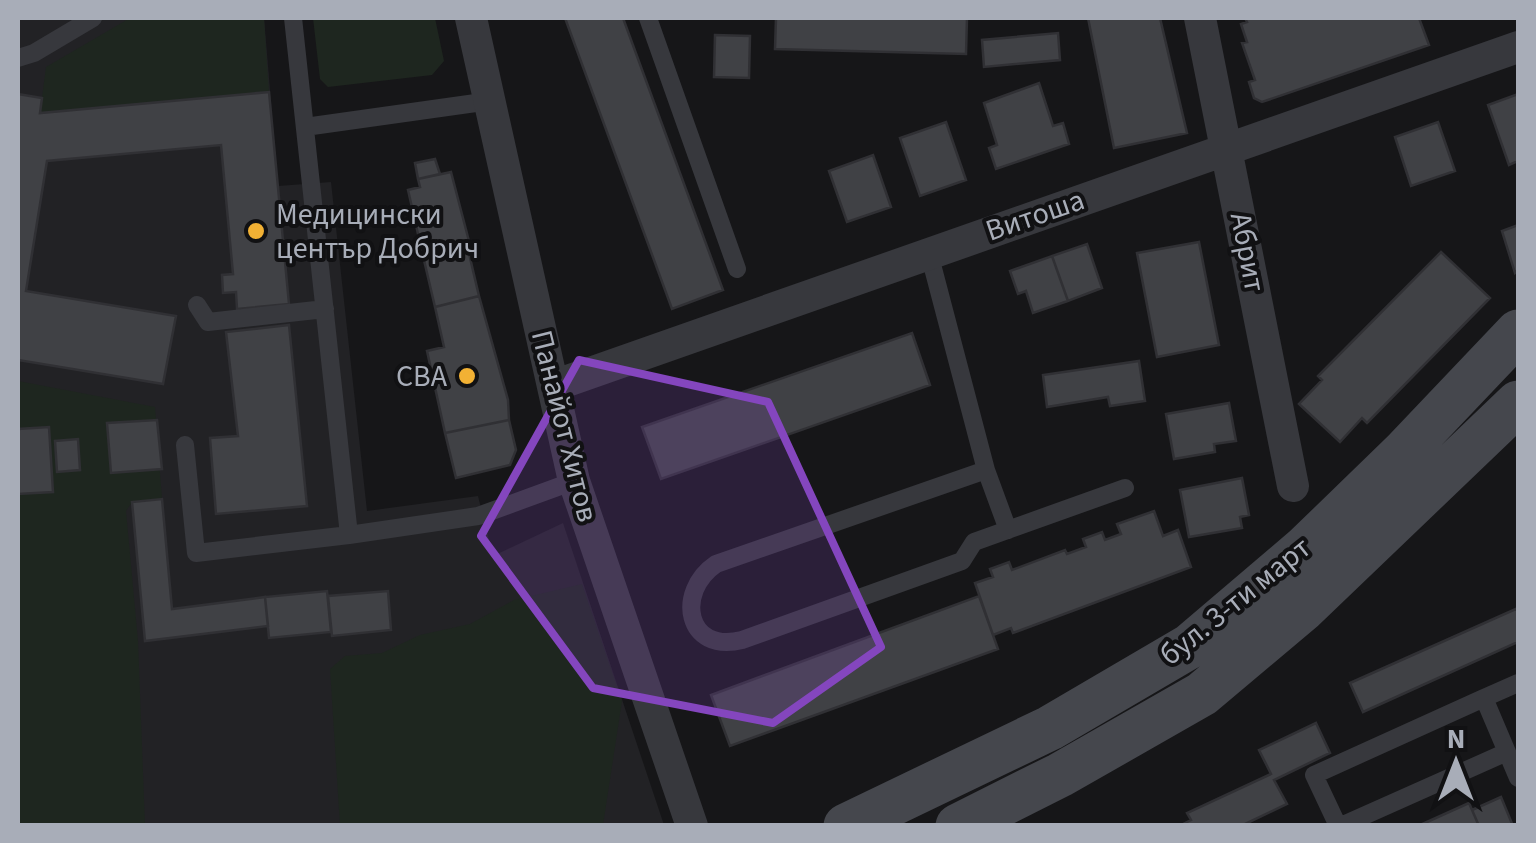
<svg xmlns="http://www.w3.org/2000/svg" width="1536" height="843" viewBox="0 0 1536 843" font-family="'Source Sans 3',sans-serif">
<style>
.built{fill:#222225}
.green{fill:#1e261f}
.building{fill:#404145;stroke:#303034;stroke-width:2.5}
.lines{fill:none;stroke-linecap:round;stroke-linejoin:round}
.lane{stroke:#37383d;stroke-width:18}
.street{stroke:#37383d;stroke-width:32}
.secondary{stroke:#45474d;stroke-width:45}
.marked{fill:#8446be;fill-opacity:0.2;stroke:#8446be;stroke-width:8;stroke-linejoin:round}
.poi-dot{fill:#f2b134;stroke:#111113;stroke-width:4}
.labels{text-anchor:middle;stroke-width:8;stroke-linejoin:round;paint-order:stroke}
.poi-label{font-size:30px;fill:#a8adb8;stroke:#111113;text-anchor:start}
.street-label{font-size:30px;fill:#a8adb8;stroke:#111113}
</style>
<rect width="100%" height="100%" fill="#161618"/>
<path class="built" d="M18 18H264L278 186 331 182 367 511 478 496 493 556 563 523 664 825H18Z"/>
<path class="green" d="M130 18H264L269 92 40 113 46 67Z
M313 18H435L444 61 432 75 328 87 320 79Z
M18 381 155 407 162 499 132 502 126 511 138 641 145 825H18Z
M582 584 622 701 603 825H340L330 669 345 656 382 653 420 635 470 624 514 600Z"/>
<path class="building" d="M565 18H623L723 290 672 309Z
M776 18H967L966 54 775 49Z
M1088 18H1160L1187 133 1114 148Z
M1245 18H1419L1429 45 1262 102 1254 98 1249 82 1255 80 1242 43 1247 42 1241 24 1247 22Z
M1058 33 1060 60 984 67 982 40Z
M715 35 750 36 749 78 714 77Z
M1039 83 1053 126 1063 123 1069 144 996 169 989 148 997 145 984 103Z
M269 92 289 304 237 309 236 292 223 293 222 275 233 274 221 145 47 161 26 291 176 316 163 384 18 360V94L42 98 40 113Z
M1518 94V161L1509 165 1488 105Z
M946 122 966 180 920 196 900 138Z
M1438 122 1455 171 1411 186 1395 137Z
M873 155 891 207 847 222 829 171Z
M435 159 440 174 418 179 415 163Z
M451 172 470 245 423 256 408 190 420 187 418 179Z
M1518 225V270L1515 273 1502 231Z
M1199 242 1219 345 1157 357 1137 253Z
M1087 244 1102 288 1068 301 1052 256Z
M467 245 479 296 435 307 423 256Z
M1441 252 1490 298 1367 423 1362 418 1340 442 1299 404 1322 380 1318 376Z
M1052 256 1068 301 1033 313 1026 291 1018 294 1010 271Z
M479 296 508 400 509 420 445 433 427 351 444 347 435 307Z
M289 325 307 506 216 514 210 438 238 436 226 332Z
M912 333 930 385 661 479 642 427Z
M1139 361 1145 401 1110 406 1108 397 1047 407 1043 375Z
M1229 403 1236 441 1214 444 1215 452 1174 459 1166 414Z
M157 420 162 469 111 473 107 423Z
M509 420 516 450 510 465 456 478 445 433Z
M49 427 53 492 18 494V429Z
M78 439 80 470 57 472 55 441Z
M1242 478 1249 515 1240 517 1242 528 1189 537 1180 490Z
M162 499 172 609 265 597 268 626 145 641 132 502Z
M1154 511 1163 536 1178 530 1191 567 1013 633 1011 628 993 635 975 583 993 577 990 569 1009 562 1012 570 1065 550 1067 554 1086 547 1083 539 1102 532 1105 540 1121 534 1117 524Z
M327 591 331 632 269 638 265 597Z
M388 591 391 630 332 636 328 596Z
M979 596 998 649 730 746 711 695Z
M1518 608V642L1363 712 1350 683Z
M1316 723 1330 753 1274 780 1287 804 1241 826H1179L1191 820 1187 813 1271 774 1259 750Z
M1501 797 1513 826H1479L1472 810Z
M1469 803 1479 826H1418Z"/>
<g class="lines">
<path class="lane" d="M293 18 349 535 478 516 574 481
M648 18 737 269
M18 58 34 53 93 18
M305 127 490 101
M929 253 986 470 716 564C675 592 686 654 742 640L962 561 974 542 1125 488
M197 305 208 322 325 309
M185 445 196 553 349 535
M986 470 1008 530
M1518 683 1484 698 1518 778
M1338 826 1314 775 1484 698
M1341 826 1507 752"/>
<path class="street" d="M471 18 574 481 692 826
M1200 18 1293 486
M553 386 1518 47"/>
<path class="secondary" d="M846 826 1050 728 1190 646 1305 548 1403 453 1518 332
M958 826 1060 775 1202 694 1303 609 1518 403"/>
</g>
<path class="marked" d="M579 360 768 402 881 647 773 723 593 688 481 536Z"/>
<g class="poi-dot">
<circle cx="256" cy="231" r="10"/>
<circle cx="467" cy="376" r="10"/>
</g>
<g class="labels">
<g class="poi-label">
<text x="276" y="224">Медицински<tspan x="276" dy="34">център Добрич</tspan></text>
<text x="447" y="386" text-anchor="end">CBA</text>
</g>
<g class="street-label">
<text transform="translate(1035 215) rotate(-19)" y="10">Витоша</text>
<text transform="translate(1248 252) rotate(79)" y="10">Абрит</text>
<text transform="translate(565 426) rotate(76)" y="10">Панайот Хитов</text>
<text transform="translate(1235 601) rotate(-39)" y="10">бул. 3-ти март</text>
</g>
</g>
<rect width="1536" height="843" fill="none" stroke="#a8adb8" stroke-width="40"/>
<g transform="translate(1456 763)" stroke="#111113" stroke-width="8" paint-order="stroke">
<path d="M0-8L18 38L0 25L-18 38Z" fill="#a8adb8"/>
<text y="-15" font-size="28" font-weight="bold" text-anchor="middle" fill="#a8adb8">N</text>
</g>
</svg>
